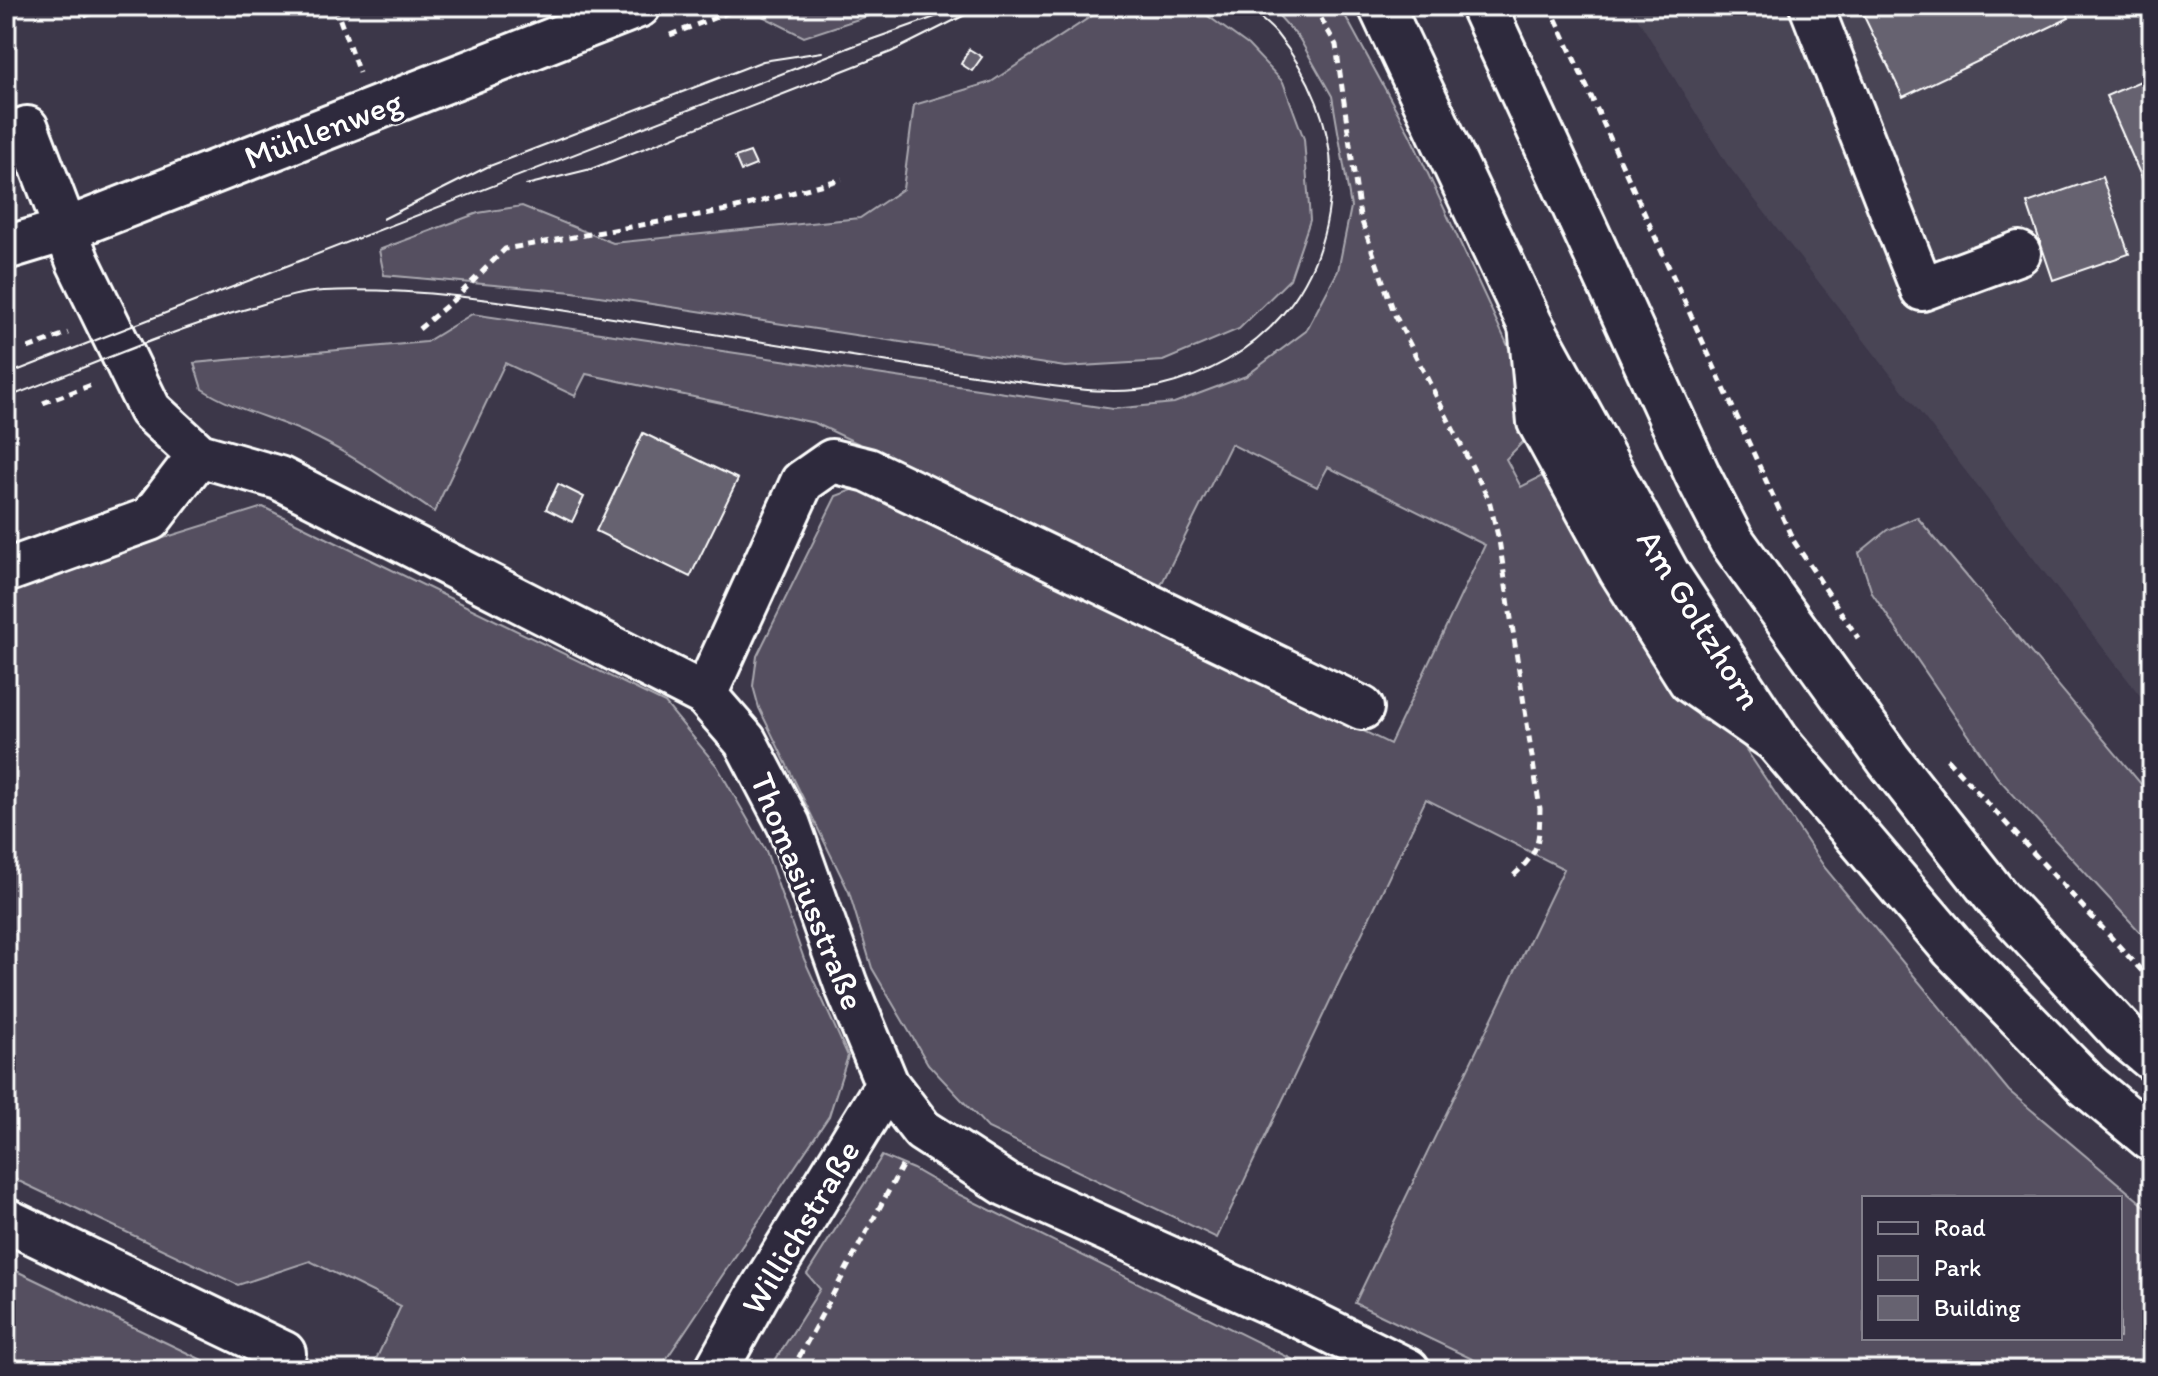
<svg xmlns="http://www.w3.org/2000/svg" width="2158" height="1376" viewBox="0 0 2158 1376" font-family="Itim,sans-serif">
<style>
.built{fill:#494455}
.green{fill:#555060;stroke:#aaa8b0;stroke-width:2;fill-rule:evenodd}
.building{fill:#666270;stroke:#fff;stroke-width:2}
.lines{fill:none;stroke-linecap:round;stroke-linejoin:round}
.minor-casing{stroke:#fff;stroke-width:48}
.major-casing{stroke:#fff;stroke-width:50}
.path{stroke:#fff;stroke-width:5;stroke-dasharray:8 6;stroke-linecap:butt}
.minor{stroke:#2f2a3d;stroke-width:42}
.major{stroke:#2f2a3d;stroke-width:44}
.tram{stroke:#fff;stroke-width:2}
.labels{text-anchor:middle;stroke-width:6;stroke-linejoin:round;paint-order:stroke}
.street-label{font-size:34px;fill:#fff;stroke:#2f2a3d}
</style>
<rect width="100%" height="100%" fill="#3c3749"/>
<filter id="ink" filterUnits="userSpaceOnUse"><feTurbulence type="fractalNoise" baseFrequency=".0125" numOctaves="2"/><feDisplacementMap in="SourceGraphic" scale="16" xChannelSelector="R" yChannelSelector="G"/><feConvolveMatrix kernelMatrix="1 2 1 2 8 2 1 2 1" color-interpolation-filters="sRGB"/></filter>
<g filter="url(#ink)">
<path class="built" d="M1630 6H2152V711L1727 164Z"/>
<path class="green" d="M794 6H898L804 37 764 17Z
M1107 6H1194L1248 45 1283 82 1304 139 1310 220 1290 279 1239 329 1163 361 1065 367 573 292 384 275 379 250 478 213 522 206 613 243 860 218 903 189 914 105 991 82Z
M1270 6H1340L1410 135 1522 376 1529 436 1506 459 1521 487 1544 475 1611 591 1700 718 1739 739 1825 868 2009 1091 2152 1212V1370H1495L1355 1303 1564 869 1426 799 1217 1238 988 1128 928 1064 872 968 849 892 759 708 753 686 757 656 836 496 860 487 1390 744 1485 545 1328 467 1317 487 1231 444 1160 587 815 423 586 374 575 396 505 363 434 512C392 484 350 452 304 432 270 417 233 409 202 389L194 363 426 342 472 314 1113 409 1174 403 1246 376 1306 331 1338 271 1351 207 1332 96 1299 38ZM1864 1198H2120V1338H1864Z
M263 507 665 703 717 766 766 851 804 959 848 1056 829 1116 659 1370H371L401 1306 310 1261 238 1285 6 1175V587Z
M1917 517 2152 797V945L1997 777 1872 593 1859 553 1887 530Z
M882 1156 913 1169 948 1189 1314 1370H769L820 1289 807 1274Z
M6 1266 223 1370H6Z"/>
<path class="building" d="M82 6H115L86 17Z
M1859 6H2064L2069 18 1903 97Z
M969 49 982 57 972 71 961 64Z
M2152 76V201L2106 96Z
M750 152 756 165 741 171 735 157Z
M2102 177 2129 254 2053 280 2027 203Z
M643 433 738 479 690 577 596 531Z
M558 484 584 497 572 522 546 509Z"/>
<g class="lines">
<defs>
<path id="minor" d="M1811 6 1922 289 2019 253
M6 136 27 128 78 262 150 410 199 455 279 478 705 695 745 741 789 825 846 985 887 1084 922 1130 1007 1185 1303 1318 1408 1370
M6 248 65 230 639 6
M1530 324 1539 422 1620 570 1690 681 1776 741
M6 571 150 519 199 455
M705 695 802 482 832 461 868 470 1362 708
M6 1220 284 1353
M716 1370 757 1296 887 1084"/>
<path id="major" d="M1381 6 1530 324 1667 574 1777 741 1953 948 2087 1085 2152 1139
M1483 6 1698 476 1731 540 1889 760 1998 899 2124 1035 2152 1058"/>
</defs>
<use href="#minor" class="minor-casing"/>
<use href="#major" class="major-casing"/>
<path class="path" d="M335 6 359 73
M1314 6 1336 45 1360 216 1395 315 1489 500 1499 540 1540 809C1539 845 1539 852 1512 877
M1550 6 1793 540 1858 638
M498 12 512 6
M670 35 745 6
M419 329 457 297 505 249 733 209 842 179
M28 348 68 333
M43 403 94 384
M1947 759 2152 982
M792 1370 902 1166"/>
<use href="#minor" class="minor"/>
<use href="#major" class="major"/>
<path class="tram" d="M526 185 591 169 891 52 983 6
M383 219 487 167 763 61 822 52
M6 375 853 46 966 6
M6 398C87 367 167 331 250 308 274 301 299 292 324 291 416 287 509 302 600 316 705 332 810 349 915 366 951 372 987 377 1023 382 1067 388 1113 396 1157 387 1261 363 1328 288 1331 180 1333 128 1309 73 1276 33 1268 23 1255 15 1245 6"/>
</g>
</g>
<g class="labels">
<g class="street-label">
<text transform="translate(323 129) rotate(-21)" y="12">Mühlenweg</text>
<text transform="translate(1700 619) rotate(58)" y="12">Am Goltzhorn</text>
<text transform="translate(808 891) rotate(68)" y="12">Thomasiusstraße</text>
<text transform="translate(800 1227) rotate(-59)" y="12">Willichstraße</text>
</g>
</g>
<rect width="2158" height="1376" fill="none" stroke="#2f2a3d" stroke-width="32"/>
<rect x="16" y="16" width="2126" height="1344" fill="none" stroke="#fff" stroke-width="3" filter="url(#ink)"/>
<rect x="1862" y="1196" width="260" height="144" fill="#2f2a3d" stroke="#827f8b" stroke-width="2"/>
<rect x="1878" y="1222" width="40" height="12" fill="#2f2a3d" stroke="#827f8b" stroke-width="2"/>
<text x="1934" y="1236" font-size="24" fill="#ffffff">Road</text>
<rect x="1878" y="1256" width="40" height="24" fill="#555060" stroke="#827f8b" stroke-width="2"/>
<text x="1934" y="1276" font-size="24" fill="#ffffff">Park</text>
<rect x="1878" y="1296" width="40" height="24" fill="#666270" stroke="#827f8b" stroke-width="2"/>
<text x="1934" y="1316" font-size="24" fill="#ffffff">Building</text>
</svg>
